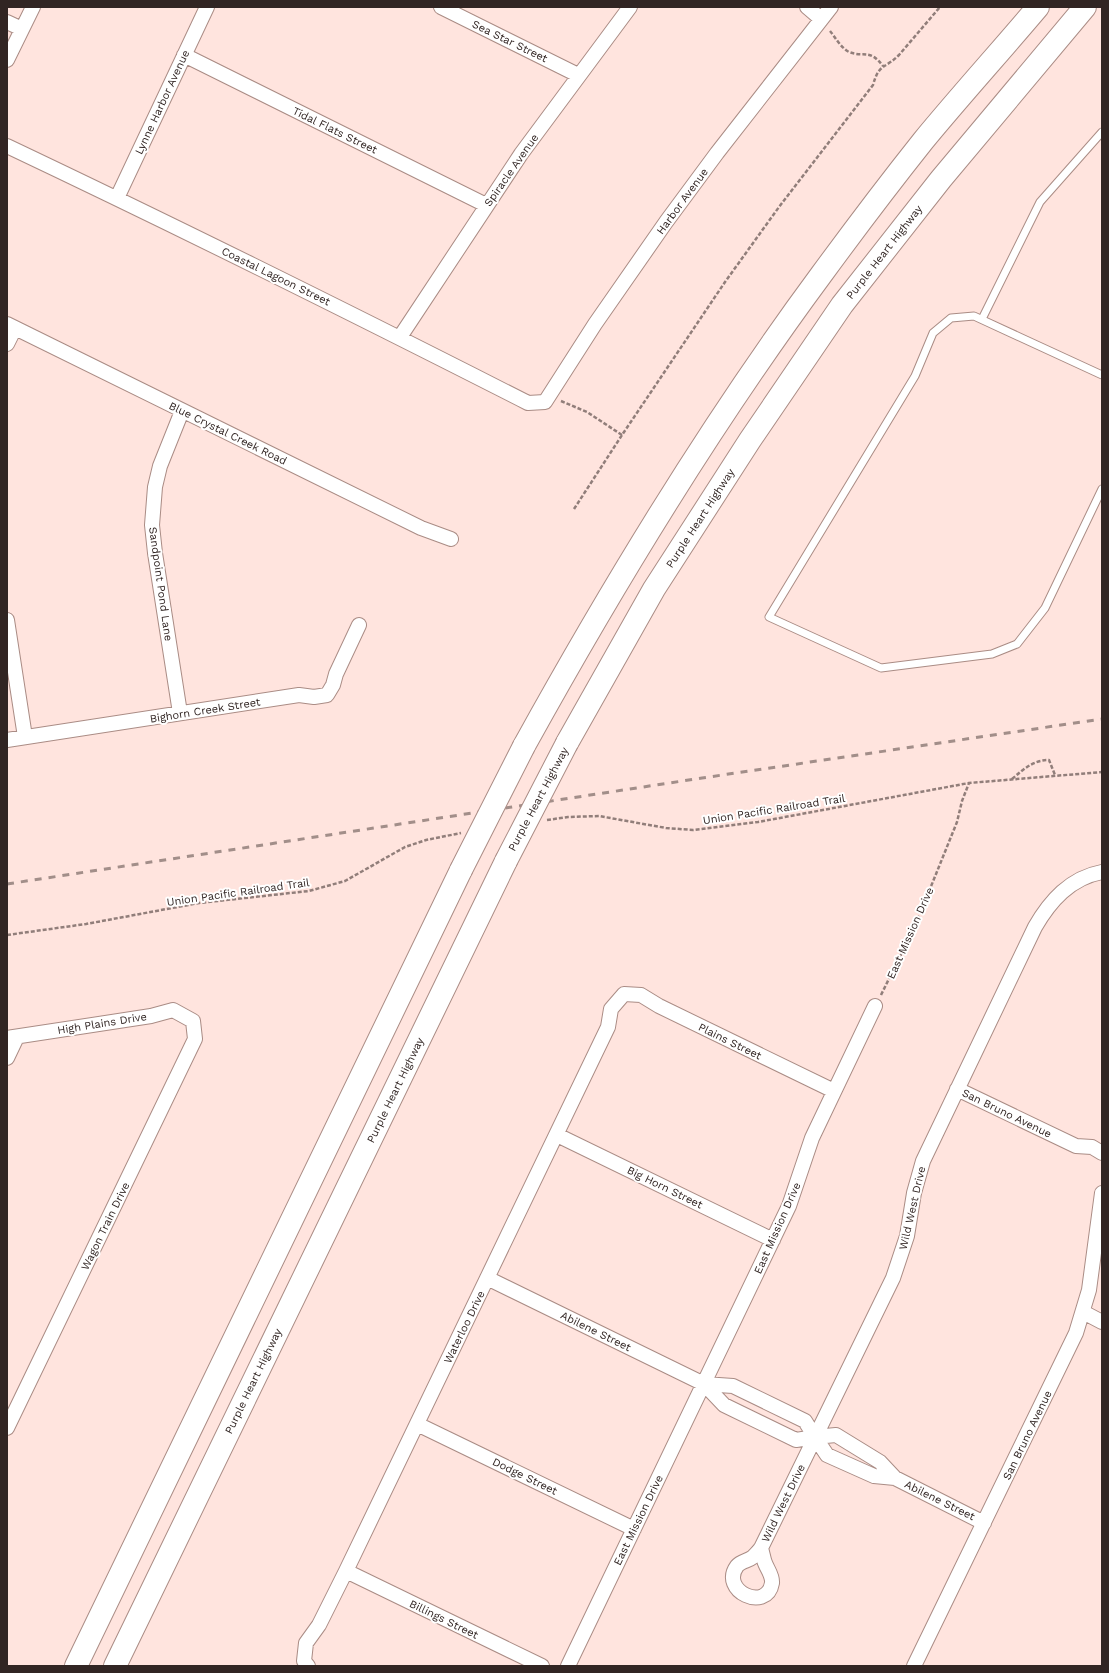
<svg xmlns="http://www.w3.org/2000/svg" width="1109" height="1673" viewBox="0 0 1109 1673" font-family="'Work Sans',sans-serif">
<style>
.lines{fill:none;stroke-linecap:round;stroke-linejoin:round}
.lane-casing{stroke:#aa8c85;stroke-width:9}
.street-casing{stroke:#aa8c85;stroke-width:16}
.highway-casing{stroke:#aa8c85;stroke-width:24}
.path{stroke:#917e7a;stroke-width:2.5;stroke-dasharray:4 2;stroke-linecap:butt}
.lane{stroke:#fff;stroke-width:7}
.street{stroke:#fff;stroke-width:14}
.highway{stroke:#fff;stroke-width:22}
.rail{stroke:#a28e89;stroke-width:3;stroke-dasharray:7 7;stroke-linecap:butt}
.highway-bridge-casing{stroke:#aa8c85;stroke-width:24;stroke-linecap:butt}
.highway-bridge{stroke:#fff;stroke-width:22}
.labels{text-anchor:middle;stroke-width:4;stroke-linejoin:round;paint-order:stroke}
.street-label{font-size:11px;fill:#312523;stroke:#fff}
</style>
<rect width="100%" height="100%" fill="#ffe4de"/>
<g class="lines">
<defs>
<path id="lane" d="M982 319 1040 202 1102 132
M1102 375 974 316 951 318 933 333 915 376 769 617 881 668 992 654 1017 644 1045 608 1102 489"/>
<path id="street" d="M441 7 578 75
M807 7 821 19
M7 22 22 29
M184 55 486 205
M7 60 33 7
M7 146C182 229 355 315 528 403L545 402 595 324 666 222 717 153 831 7
M117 198 207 7
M7 324 421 528 451 539
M400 337 521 154 630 7
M7 344 15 328
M7 620 25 737
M180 713 155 553 152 525 155 487 160 466 182 411
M7 740 299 695 314 697 327 695 333 685 336 674 359 625
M7 1038 151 1016 173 1010 193 1021 195 1039 7 1428
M7 1058 17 1037
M957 1089 1076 1146 1092 1147 1102 1153
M557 1135 773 1240
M487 1278 704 1384 724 1405 796 1440 815 1437 827 1455 874 1476 895 1478 984 1523
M1083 1312 1102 1322
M704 1384 733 1386 805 1421 815 1437 836 1435 880 1462 895 1478
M417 1424 634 1529
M761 1548C762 1552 763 1556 764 1560 766 1568 773 1575 772 1583 767 1613 719 1591 737 1566 741 1561 748 1561 753 1557 756 1554 759 1551 761 1548L893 1278 907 1236 914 1193 923 1161 1035 927C1050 901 1070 878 1102 872
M346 1571 542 1666
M308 1666 304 1661 306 1643 319 1625 346 1571 608 1027 611 1009 624 994 641 995 659 1006 834 1091
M568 1666 789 1206 812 1138 875 1006
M914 1666 1076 1333 1089 1290 1102 1193"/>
<path id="highway" d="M567 743 654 589 750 440 842 305 941 179 1085 7
M524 746C614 583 710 425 821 275 854 230 888 185 923 141 960 96 1000 52 1038 7
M76 1666 461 870
M115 1666 506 861"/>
</defs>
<use href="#lane" class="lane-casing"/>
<use href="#street" class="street-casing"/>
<use href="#highway" class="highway-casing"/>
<path class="path" d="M830 31C835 37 841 48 849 52 865 58 869 48 883 66
M561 401 587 412 622 435
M574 509 622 435 725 282 779 207 873 85C879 63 885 69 899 55L940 7
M1012 779C1024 769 1033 760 1049 760L1055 775
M547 820 568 817 599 816 666 828 693 830 758 822 969 783 1102 772
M7 935 86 924 199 903 309 891 345 881 405 847 426 840 461 833
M881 995 915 926 957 822 962 801 969 783"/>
<use href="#lane" class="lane"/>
<use href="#street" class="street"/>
<use href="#highway" class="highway"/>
<path class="rail" d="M7 884 702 778 1102 719"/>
<defs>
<path id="highway-bridge" d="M506 861 567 743
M461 870 524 746"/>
</defs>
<use href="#highway-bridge" class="highway-bridge-casing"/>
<use href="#highway-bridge" class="highway-bridge"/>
</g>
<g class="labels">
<g class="street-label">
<text transform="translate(510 41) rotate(26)" y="4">Sea Star Street</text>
<text transform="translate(162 102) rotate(-65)" y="4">Lynne Harbor Avenue</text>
<text transform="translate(335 130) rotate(26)" y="4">Tidal Flats Street</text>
<text transform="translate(511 170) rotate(-55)" y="4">Spiracle Avenue</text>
<text transform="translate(682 201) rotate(-54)" y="4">Harbor Avenue</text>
<text transform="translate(884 252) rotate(-52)" y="4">Purple Heart Highway</text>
<text transform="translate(276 276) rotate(26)" y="4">Coastal Lagoon Street</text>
<text transform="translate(228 433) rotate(26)" y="4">Blue Crystal Creek Road</text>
<text transform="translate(700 518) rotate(-57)" y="4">Purple Heart Highway</text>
<text transform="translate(161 584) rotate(82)" y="4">Sandpoint Pond Lane</text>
<text transform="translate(205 710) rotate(-9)" y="4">Bighorn Creek Street</text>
<text transform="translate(538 799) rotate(-62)" y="4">Purple Heart Highway</text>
<text transform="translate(774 809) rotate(-9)" y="4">Union Pacific Railroad Trail</text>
<text transform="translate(238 892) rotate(-8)" y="4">Union Pacific Railroad Trail</text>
<text transform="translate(910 933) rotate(-66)" y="4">East Mission Drive</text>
<text transform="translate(102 1023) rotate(-9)" y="4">High Plains Drive</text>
<text transform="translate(730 1041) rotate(26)" y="4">Plains Street</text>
<text transform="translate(395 1090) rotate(-64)" y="4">Purple Heart Highway</text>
<text transform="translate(1007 1113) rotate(26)" y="4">San Bruno Avenue</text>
<text transform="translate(665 1187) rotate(26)" y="4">Big Horn Street</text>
<text transform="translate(912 1208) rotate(-77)" y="4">Wild West Drive</text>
<text transform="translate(105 1226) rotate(-64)" y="4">Wagon Train Drive</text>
<text transform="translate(777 1228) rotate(-66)" y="4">East Mission Drive</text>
<text transform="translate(464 1327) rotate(-64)" y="4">Waterloo Drive</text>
<text transform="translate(596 1331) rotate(26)" y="4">Abilene Street</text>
<text transform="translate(253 1381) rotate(-64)" y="4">Purple Heart Highway</text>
<text transform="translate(1027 1435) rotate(-64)" y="4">San Bruno Avenue</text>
<text transform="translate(525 1476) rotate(26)" y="4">Dodge Street</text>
<text transform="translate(940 1500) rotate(26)" y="4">Abilene Street</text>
<text transform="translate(783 1503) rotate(-64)" y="4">Wild West Drive</text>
<text transform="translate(638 1520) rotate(-64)" y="4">East Mission Drive</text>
<text transform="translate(444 1619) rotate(26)" y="4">Billings Street</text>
</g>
</g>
<rect width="1109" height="1673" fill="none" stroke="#312523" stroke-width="16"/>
</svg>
